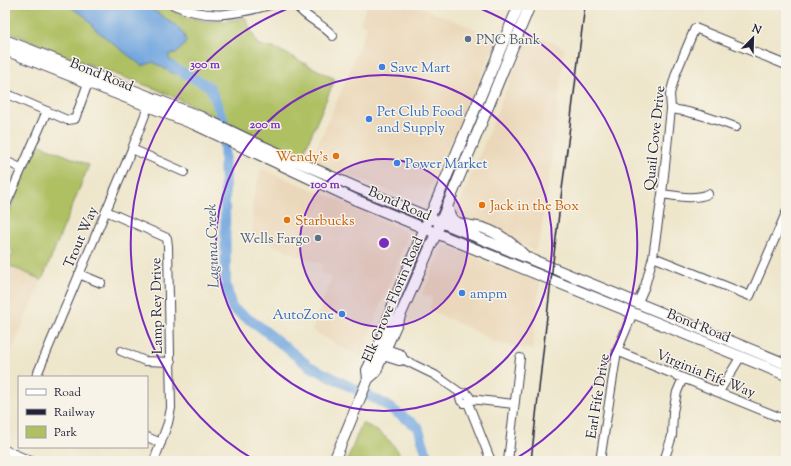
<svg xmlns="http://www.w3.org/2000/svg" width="791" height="466" viewBox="0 0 791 466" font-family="'Sorts Mill Goudy',serif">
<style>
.built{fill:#ebd8ba}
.green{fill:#afc063;stroke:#68714f}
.water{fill:#73a7e0;stroke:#4a648e}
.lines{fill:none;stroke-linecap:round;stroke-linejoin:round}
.river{stroke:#73a7e0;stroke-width:10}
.minor-casing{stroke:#413f51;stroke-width:10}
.major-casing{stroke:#413f51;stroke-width:12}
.minor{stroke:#fff;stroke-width:8}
.major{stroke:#fff;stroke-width:10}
.rail{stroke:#22223b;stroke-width:1.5}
.ring{fill:none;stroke:#7b2cbf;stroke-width:2}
.service-dot{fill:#5c6f8a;stroke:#f7f3e8;stroke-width:1.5}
.shop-dot{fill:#3f7fe0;stroke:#f7f3e8;stroke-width:1.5}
.food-dot{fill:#e8710a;stroke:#f7f3e8;stroke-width:1.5}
.labels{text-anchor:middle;stroke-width:3;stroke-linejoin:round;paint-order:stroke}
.service-label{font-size:14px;fill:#4e5e75;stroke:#f7f3e8;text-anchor:start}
.shop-label{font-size:14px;fill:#366cbe;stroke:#f7f3e8;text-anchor:start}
.street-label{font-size:14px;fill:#22223b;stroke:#f7f3e8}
.food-label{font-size:14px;fill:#c56008;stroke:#f7f3e8;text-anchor:start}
.water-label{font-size:15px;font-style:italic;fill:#42577d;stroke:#f7f3e8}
.centre{fill:#7b2cbf;stroke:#f7f3e8;stroke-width:2}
.ring-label{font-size:12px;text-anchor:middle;font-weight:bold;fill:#7b2cbf;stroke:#f7f3e8;stroke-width:3;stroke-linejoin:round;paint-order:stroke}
</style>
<rect width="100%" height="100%" fill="#f7f3e8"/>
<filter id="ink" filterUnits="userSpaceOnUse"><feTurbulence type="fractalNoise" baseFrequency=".025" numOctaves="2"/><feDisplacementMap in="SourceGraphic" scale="8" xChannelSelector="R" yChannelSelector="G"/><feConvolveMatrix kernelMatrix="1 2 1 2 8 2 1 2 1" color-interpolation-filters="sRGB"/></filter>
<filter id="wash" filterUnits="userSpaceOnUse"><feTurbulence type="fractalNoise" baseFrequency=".012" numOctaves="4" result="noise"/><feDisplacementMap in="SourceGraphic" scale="16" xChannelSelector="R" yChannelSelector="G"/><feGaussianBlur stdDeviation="0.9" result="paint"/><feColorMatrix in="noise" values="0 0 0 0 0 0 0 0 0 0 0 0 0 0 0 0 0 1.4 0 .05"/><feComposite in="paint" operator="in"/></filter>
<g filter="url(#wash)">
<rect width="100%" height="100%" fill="#eee6cb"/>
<path class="built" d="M367 5H415L498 38 457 130 439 165 425 200 419 203 368 182 310 162 348 75 367 26 360 23Z
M530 32 565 48 551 165 540 239 534 251 495 229 479 222 458 217 455 213 460 202Z
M261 169 341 201 404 231 407 234V238L387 288 361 357 336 344 312 330 332 277 321 273 323 265 253 237 252 203Z
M445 247 451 248 540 283 532 350 495 343 481 334 430 310 432 298 422 294 442 249Z
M5 264 42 280 5 366Z"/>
<path class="green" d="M5 5H163C188 21 216 26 245 17L258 45 277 49 335 79 302 157 260 139 258 136 156 89 77 60 5 30Z
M38 144 89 165 42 280 8 265 13 252 5 241 6 218Z
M362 423C379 430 396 443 403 461H347Z"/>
<path class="water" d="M71 5H146L178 27 184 34 186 42 182 48 176 53 169 54V59L179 66 183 72 174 74 153 62 142 66 96 30 86 17 72 8Z"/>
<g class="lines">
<path class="river" d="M171 66 210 87 224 122 226 285 232 308 259 326 309 366 381 402 418 427 429 461"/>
</g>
</g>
<g filter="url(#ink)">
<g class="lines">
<defs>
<path id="minor" d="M174 5C207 20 235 15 270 5
M296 5C306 19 322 23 333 36
M5 93 67 120 75 119 88 83
M671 109C696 112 713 119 736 127
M132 149 184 172
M5 161 21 168
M662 194C677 196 694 200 708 194
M5 207 47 111
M106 211 167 238 168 246 171 408 168 423 154 461
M653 257 750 296 786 213
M79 274 101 283
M638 302 645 286 653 257 662 194 671 109 670 94 676 73 695 28 786 65
M386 349 401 354 404 360 435 375 462 394
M121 351 145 361 171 362
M617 351 786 420
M383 356 399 361 404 360
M36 377 132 149 148 107
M719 392 741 356
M470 399 514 404
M468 403H464L461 401 460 397 462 394 466 393 469 396 470 399 468 403 491 461
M147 437 161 443
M5 450 31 461
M10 461 13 453
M508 461 520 358
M600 461 617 351 633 313
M664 461 672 436 673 412 677 392 683 378"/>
<path id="major" d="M5 40 201 117 253 142 360 189 786 364
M5 50 196 125 356 200 448 238 786 375
M447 205C448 210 449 216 453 220 458 225 475 226 483 228 499 233 513 244 524 255
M368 379 375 373 432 243 530 5
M334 461 368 379 367 370 379 346 395 299 519 5"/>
</defs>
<use href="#minor" class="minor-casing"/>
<use href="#major" class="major-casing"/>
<use href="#minor" class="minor"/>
<use href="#major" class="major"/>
<path class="rail" d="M531 461 553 262 585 5"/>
</g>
</g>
<circle cx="384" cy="243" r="84" fill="#7b2cbf" fill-opacity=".12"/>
<g class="ring">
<circle cx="384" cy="243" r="84"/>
<circle cx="384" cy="243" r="168"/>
<path d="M256 461A253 253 0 0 1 297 5M471 5A253 253 0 0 1 512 461"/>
</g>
<g class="service-dot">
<circle cx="468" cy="39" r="4"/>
<circle cx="318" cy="238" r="4"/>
</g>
<g class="shop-dot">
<circle cx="382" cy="67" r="4"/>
<circle cx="369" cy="119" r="4"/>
<circle cx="397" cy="163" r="4"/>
<circle cx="462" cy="293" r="4"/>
<circle cx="342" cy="314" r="4"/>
</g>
<g class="food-dot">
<circle cx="336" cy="156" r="4"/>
<circle cx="482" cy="205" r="4"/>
<circle cx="287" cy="220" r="4"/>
</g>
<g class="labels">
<g class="service-label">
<text x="476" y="44">PNC Bank</text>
<text x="310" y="243" text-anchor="end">Wells Fargo</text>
</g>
<g class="shop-label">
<text x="390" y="72">Save Mart</text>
<text x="377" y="116">Pet Club Food<tspan x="377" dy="16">and Supply</tspan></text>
<text x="405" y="168">Power Market</text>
<text x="470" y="298">ampm</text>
<text x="334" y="319" text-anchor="end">AutoZone</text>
</g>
<g class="street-label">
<text transform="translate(102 74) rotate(22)" y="5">Bond Road</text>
<text transform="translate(654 138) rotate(-84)" y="5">Quail Cove Drive</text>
<text transform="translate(400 203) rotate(23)" y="5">Bond Road</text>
<text transform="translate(80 237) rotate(-67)" y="5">Trout Way</text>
<text transform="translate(392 299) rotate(-67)" y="5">Elk Grove Florin Road</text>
<text transform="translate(156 306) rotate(-91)" y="5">Lamp Rey Drive</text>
<text transform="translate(699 325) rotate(22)" y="5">Bond Road</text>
<text transform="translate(706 373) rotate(22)" y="5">Virginia Fife Way</text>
<text transform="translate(597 396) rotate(-81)" y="5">Earl Fife Drive</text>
</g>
<g class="food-label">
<text x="328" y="161" text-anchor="end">Wendy's</text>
<text x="490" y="210">Jack in the Box</text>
<text x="295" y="225">Starbucks</text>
</g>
<g class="water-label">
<text transform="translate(212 246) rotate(-92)" y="5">Laguna Creek</text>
</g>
</g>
<circle cx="384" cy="243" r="6" class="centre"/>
<g class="ring-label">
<text x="205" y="68">300 m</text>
<text x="265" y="128">200 m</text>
<text x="325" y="188">100 m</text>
</g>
<rect width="791" height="466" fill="none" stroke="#f7f3e8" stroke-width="20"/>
<rect x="18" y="376" width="130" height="72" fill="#f7f3e8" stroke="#a29fa3"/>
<rect x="26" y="389" width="20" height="6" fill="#ffffff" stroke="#a29fa3"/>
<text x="54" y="396" font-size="12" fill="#22223b">Road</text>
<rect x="26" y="409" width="20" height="6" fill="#22223b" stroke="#a29fa3"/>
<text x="54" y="416" font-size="12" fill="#22223b">Railway</text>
<rect x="26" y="426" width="20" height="12" fill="#afc063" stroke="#a29fa3"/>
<text x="54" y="436" font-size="12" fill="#22223b">Park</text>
<g transform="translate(753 38) rotate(23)" stroke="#f7f3e8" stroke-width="3" paint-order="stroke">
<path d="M0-3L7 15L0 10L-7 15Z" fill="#22223b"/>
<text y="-6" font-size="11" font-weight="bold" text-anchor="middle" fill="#22223b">N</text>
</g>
</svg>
